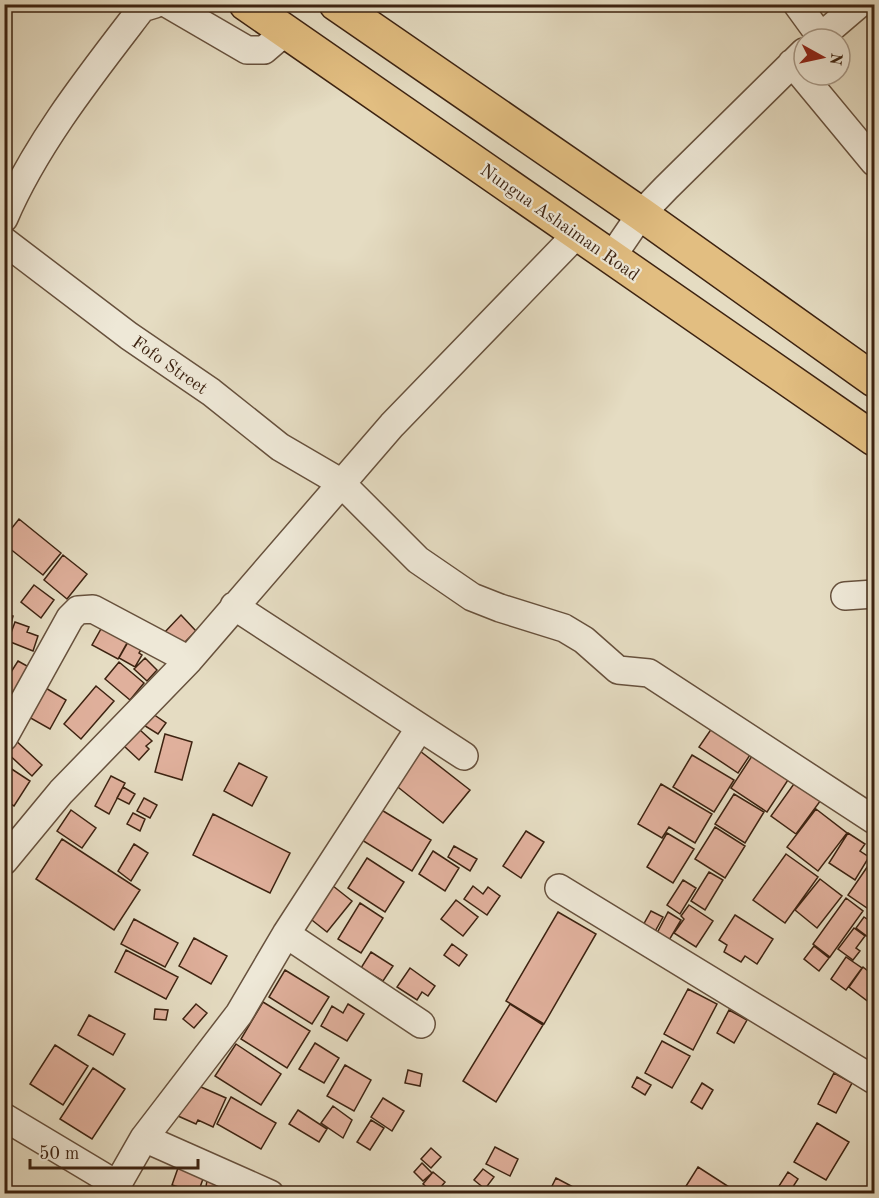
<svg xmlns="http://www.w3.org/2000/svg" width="879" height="1198" viewBox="0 0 879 1198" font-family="'Old Standard TT',serif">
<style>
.building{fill:#e0b09c;stroke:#3d2311;stroke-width:1.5}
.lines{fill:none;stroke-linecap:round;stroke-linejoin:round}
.minor-casing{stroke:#67513d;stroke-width:30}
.major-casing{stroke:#3d2311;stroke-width:36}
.minor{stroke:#eee8d7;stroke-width:27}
.major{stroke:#e2be81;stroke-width:33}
.labels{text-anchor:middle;stroke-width:4.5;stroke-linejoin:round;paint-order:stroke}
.street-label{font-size:18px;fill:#3d2311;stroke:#eee8d7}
</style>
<rect width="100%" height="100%" fill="#e5dcc2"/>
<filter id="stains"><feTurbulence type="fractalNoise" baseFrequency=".00333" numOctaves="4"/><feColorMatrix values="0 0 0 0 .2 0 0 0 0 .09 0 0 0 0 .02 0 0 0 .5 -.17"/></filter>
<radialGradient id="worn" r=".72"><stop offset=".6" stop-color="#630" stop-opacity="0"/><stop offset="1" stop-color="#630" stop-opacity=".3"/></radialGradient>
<path class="building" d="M19 519 61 553 43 575 4 544V538Z
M63 555 87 574 67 599 44 580Z
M34 585 54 600 41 618 21 602Z
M4 614 13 616 8 635 4 634Z
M181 615 196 631 179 648 164 633Z
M106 620 132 634 118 659 92 645Z
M15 622 29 627 27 632 38 636 33 651 8 641Z
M131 637 144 645 139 653 142 655 135 667 119 658Z
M145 658 157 670 147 681 134 669Z
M18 661 36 671 4 722V683Z
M119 662 144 683 130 700 105 679Z
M96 686 114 701 81 739 64 724Z
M44 687 66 700 50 729 27 716Z
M150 712 166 723 158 734 142 724Z
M712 728 750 755 738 773 699 747Z
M140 730 152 741 146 746 149 749 139 760 124 746Z
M165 734 192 742 182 780 155 772Z
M13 738 42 765 32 776 4 750Z
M420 751 470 790 443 823 394 784Z
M692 755 734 780 714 812 673 787Z
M752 756 788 780 767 812 731 788Z
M239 763 267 777 252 806 224 791Z
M4 764 30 781 14 806 4 800Z
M111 776 125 783 109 814 95 806Z
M796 781 821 800 796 834 771 816Z
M661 784 712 814 695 843 669 827 662 838 638 824Z
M123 787 135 794 129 804 117 798Z
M734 794 764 812 745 843 715 824Z
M144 798 157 805 150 818 137 811Z
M375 806 431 840 412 871 357 837Z
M816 809 847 833 818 871 787 847Z
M71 810 96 828 82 848 57 831Z
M133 813 145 819 140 831 127 824Z
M213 814 290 853 270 893 193 855Z
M715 827 745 846 725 878 695 859Z
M526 831 544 842 521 878 503 866Z
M667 833 694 849 673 883 647 867Z
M848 833 865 844 860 851 869 857 855 880 829 863Z
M62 839 140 890 114 930 36 879Z
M134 844 148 853 131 881 118 871Z
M454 846 477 859 470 871 448 857Z
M433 851 459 868 445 891 419 874Z
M786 854 818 877 785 923 753 900Z
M874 857V897L867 908 848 895Z
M367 858 404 882 385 912 348 888Z
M709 872 723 880 705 910 691 901Z
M820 879 842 896 817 928 795 910Z
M683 880 696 888 680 914 667 905Z
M328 882 352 901 327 932 303 913Z
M473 886 483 894 488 887 500 896 487 915 464 899Z
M846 898 863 911 830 957 813 944Z
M456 900 478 917 463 936 441 919Z
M360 903 383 918 361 953 338 939Z
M689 905 713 921 696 947 674 933 684 919 681 916Z
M651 911 663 917 653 935 641 929Z
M558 912 596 934 544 1024 506 1001Z
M668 912 681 920 668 942 656 935Z
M735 915 773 939 757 964 745 956 741 962 724 952 727 945 719 940Z
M864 917 874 924V929L868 937 856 928Z
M134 919 178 943 165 967 121 944Z
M854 928 865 936 856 948 860 951 853 960 838 949Z
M194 938 227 956 211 984 179 966Z
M452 944 467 955 459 966 444 955Z
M814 946 829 958 819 971 804 959Z
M126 950 178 977 166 999 115 972Z
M371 952 393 966 383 981 361 968Z
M846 957 862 968 846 990 831 979Z
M863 967 874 976V1006L849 987Z
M410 968 435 986 428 996 422 992 417 1000 397 987Z
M285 970 329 997 312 1024 269 997Z
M688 989 717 1004 693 1050 664 1034Z
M263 1002 310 1031 287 1068 241 1039Z
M196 1004 207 1013 194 1028 183 1019Z
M348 1004 364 1014 347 1041 321 1026 332 1006 343 1013Z
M510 1004 543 1025 496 1102 463 1081Z
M155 1009 168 1010 166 1020 154 1019Z
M729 1010 747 1020 734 1043 717 1033Z
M89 1015 125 1034 113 1055 78 1035Z
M662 1041 690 1056 672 1088 645 1073Z
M315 1043 339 1058 324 1083 299 1069Z
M236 1044 281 1074 261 1105 215 1076Z
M55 1045 88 1066 63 1105 30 1084Z
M345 1065 371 1080 354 1111 327 1096Z
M93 1068 125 1089 92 1139 60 1119Z
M408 1070 422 1074 420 1086 405 1083Z
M834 1073 852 1083 836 1113 818 1104Z
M637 1077 651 1085 645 1095 632 1087Z
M192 1083 226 1098 213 1127 198 1120 196 1124 178 1116Z
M702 1083 713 1090 702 1109 691 1102Z
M231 1097 276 1123 261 1149 217 1124Z
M383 1098 404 1111 392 1131 371 1117Z
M333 1106 352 1120 343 1138 321 1123Z
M298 1110 327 1129 319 1142 289 1124Z
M371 1120 384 1128 370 1150 357 1142Z
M817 1123 849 1142 826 1180 794 1162Z
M495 1147 518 1159 510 1176 486 1164Z
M431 1148 441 1157 431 1168 421 1159Z
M422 1163 432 1173 423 1181 414 1172Z
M698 1167 740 1194H681Z
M178 1168 204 1176 198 1193 172 1185Z
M483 1169 494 1177 485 1189 474 1180Z
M433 1172 445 1182 435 1194 423 1184Z
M788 1172 798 1179 789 1193 779 1186Z
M556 1178 577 1189 574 1194H548Z
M207 1180 226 1183 225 1194H205Z"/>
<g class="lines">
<defs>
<path id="minor" d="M168 4 247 50H264L285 32
M797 4 821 37
M818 39 859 4
M792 63 874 162
M4 218C36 143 93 72 142 8L155 4
M4 241 129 336 211 392 280 447 340 482 418 560 472 597 500 608 564 628 584 640 618 670 649 673 874 820
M611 258 641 214 666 188 804 52
M845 596 874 594
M234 606 464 756
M4 737 70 618 78 610 93 609 189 660
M4 861 61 792 189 660 392 425 577 234
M559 888 874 1080
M286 934 421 1024
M4 1117 116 1184
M144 1138 270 1194
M112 1194 144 1138 239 1014 286 934 419 729"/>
<path id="major" d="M246 4 874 439
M336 4 641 214 874 380"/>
</defs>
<use href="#minor" class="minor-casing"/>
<use href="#major" class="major-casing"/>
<use href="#minor" class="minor"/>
<use href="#major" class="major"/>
</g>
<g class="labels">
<g class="street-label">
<text transform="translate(560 222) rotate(35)" y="6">Nungua Ashaiman Road</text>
<text transform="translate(170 365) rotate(35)" y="6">Fofo Street</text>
</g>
</g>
<rect width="879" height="1198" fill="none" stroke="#e5dcc2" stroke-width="24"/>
<rect x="6" y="6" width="867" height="1186" fill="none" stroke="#3d2311" stroke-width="3"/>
<rect x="12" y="12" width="855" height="1174" fill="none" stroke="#3d2311" stroke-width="1.5"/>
<g transform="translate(822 57) rotate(98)"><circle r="28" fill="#eee8d7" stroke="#a79988" stroke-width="1.5"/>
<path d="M0-4.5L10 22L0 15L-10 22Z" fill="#8f2418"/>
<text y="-9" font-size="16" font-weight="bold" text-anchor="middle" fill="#3d2311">N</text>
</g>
<path d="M30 1159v9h168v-9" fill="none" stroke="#3d2311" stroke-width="3"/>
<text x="39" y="1159" font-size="18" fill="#3d2311" stroke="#eee8d7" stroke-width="4.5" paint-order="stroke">50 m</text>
<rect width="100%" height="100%" filter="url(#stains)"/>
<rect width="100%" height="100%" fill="url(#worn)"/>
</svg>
